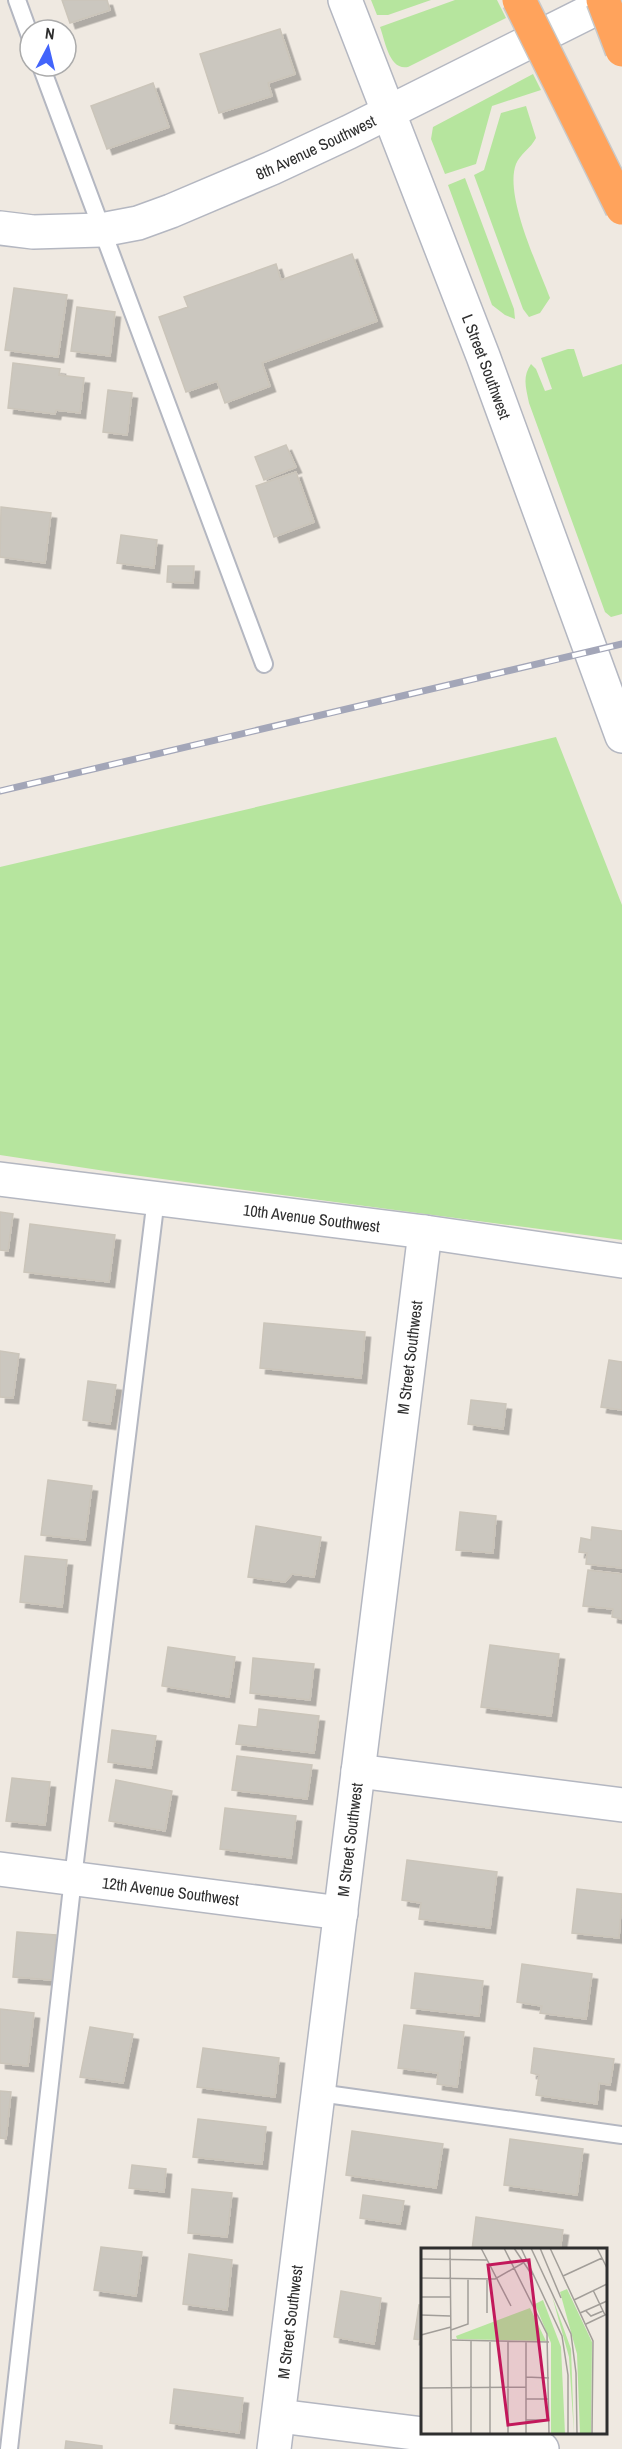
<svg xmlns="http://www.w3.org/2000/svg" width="622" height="2449" viewBox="0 0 622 2449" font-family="'Archivo Narrow',sans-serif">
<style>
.green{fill:#b6e59e}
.building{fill:#cbc7bf;stroke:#cbc5ba;stroke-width:1.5;filter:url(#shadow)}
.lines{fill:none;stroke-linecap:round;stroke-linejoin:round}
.lane-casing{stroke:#b4b7c1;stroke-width:20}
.street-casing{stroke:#b4b7c1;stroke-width:36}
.secondary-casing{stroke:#b4b7c1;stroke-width:36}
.lane{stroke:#fff;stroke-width:16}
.street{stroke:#fff;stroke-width:33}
.secondary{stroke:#fff;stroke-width:33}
.rail-casing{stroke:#a3a6b8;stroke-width:7}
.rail{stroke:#fff;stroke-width:4.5;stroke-dasharray:14;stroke-linecap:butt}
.highway-bridge-casing{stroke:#c9c9c9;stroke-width:36;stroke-linecap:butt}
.highway-bridge{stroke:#ffa35c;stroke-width:33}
.labels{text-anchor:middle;stroke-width:5;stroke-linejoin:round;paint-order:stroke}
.street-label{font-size:16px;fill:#2e2e2e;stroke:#fff}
.inset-road{fill:none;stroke:#a29e99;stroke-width:1.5}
.view{fill:#c2185b;fill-opacity:0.15;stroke:#c2185b;stroke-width:3}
.inset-edge{fill:none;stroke:#2e2e2e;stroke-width:3}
</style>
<defs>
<filter id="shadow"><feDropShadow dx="5.5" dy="5.5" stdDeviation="0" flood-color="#0004"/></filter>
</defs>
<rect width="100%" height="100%" fill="#efe9e1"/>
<path class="green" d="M371 0H431L388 15H377Z
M455 0H497L506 18 408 67C389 71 385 40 380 27Z
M533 74 541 90 492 106 476 164 445 174 431 139 433 127Z
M526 106 536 138C531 148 520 154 516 164 504 195 538 266 550 298L540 313 529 317 523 309 474 175 484 170 501 113Z
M465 178 514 309 515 319 505 315 492 305 448 185Z
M568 349H574L583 377 622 364V614L611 617 605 612 529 403C526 388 522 377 531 364L536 369 545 391 552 389 541 358Z
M556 737 622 905V1240L125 1174 0 1155V867Z"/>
<path class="building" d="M62 0H107L110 10 70 23Z
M280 29 295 74 268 83 272 96 219 113 200 54Z
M153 83 169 127 107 149 91 106Z
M352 254 377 321 262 363 270 386 225 403 217 381 186 392 159 317 188 307 184 297 276 264 281 280Z
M14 288 67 295 58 357 5 350Z
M77 307 115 312 110 356 71 351Z
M13 363 60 369 59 375 84 378 80 413 56 410 55 414 8 408Z
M108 390 132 393 127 435 103 432Z
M286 445 296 467 264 480 255 457Z
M296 472 314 522 274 537 256 486Z
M1 507 51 513 45 563 0 557Z
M121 535 157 540 154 568 117 563Z
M168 566H194L193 583 167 582Z
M0 1212 13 1214 8 1251 0 1250Z
M30 1224 115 1235 109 1282 24 1272Z
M264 1323 365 1332 361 1378 260 1368Z
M0 1351 19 1354 13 1398 0 1397Z
M609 1360 622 1362V1410L601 1407Z
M88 1381 116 1385 110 1424 83 1420Z
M471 1400 506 1404 503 1429 468 1424Z
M48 1480 92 1486 85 1540 41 1535Z
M460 1512 496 1516 493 1553 456 1550Z
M256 1526 321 1537 314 1577 292 1574 285 1582 248 1577Z
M592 1527 622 1531V1568L586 1564 587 1553 579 1552 581 1538 591 1540Z
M25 1556 67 1560 62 1607 20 1602Z
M588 1570 622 1574V1619L612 1617 613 1609 583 1606Z
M490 1645 559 1654 551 1716 481 1707Z
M168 1647 235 1657 229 1697 162 1686Z
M253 1658 314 1664 310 1700 250 1693Z
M259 1709 319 1716 314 1753 236 1744 239 1725 257 1727Z
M112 1730 156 1736 151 1768 108 1762Z
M237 1756 312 1765 307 1799 232 1790Z
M12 1778 50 1782 45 1825 6 1821Z
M116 1780 172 1791 165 1831 109 1821Z
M225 1808 296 1816 291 1858 220 1849Z
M407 1860 497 1872 490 1928 419 1919 421 1903 402 1900Z
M577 1889 622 1894 619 1938 572 1933Z
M17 1932 56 1935 52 1980 13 1977Z
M522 1964 592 1974 586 2019 540 2013 542 2006 517 2002Z
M415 1973 483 1981 479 2016 411 2008Z
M0 2009 34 2013 28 2066 0 2063Z
M404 2025 464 2032 457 2087 437 2084 438 2073 398 2068Z
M90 2027 133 2034 123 2083 80 2077Z
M203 2048 279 2058 275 2097 197 2087Z
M534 2048 614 2059 610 2085 599 2083 597 2104 536 2095 539 2075 531 2073Z
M0 2091 11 2092 6 2139 0 2138Z
M198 2119 266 2127 262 2164 193 2157Z
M352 2131 443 2144 436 2188 346 2175Z
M510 2139 583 2149 577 2195 504 2185Z
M132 2165 166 2169 164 2192 129 2188Z
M192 2189 232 2193 227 2237 188 2233Z
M363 2195 404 2201 400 2224 360 2218Z
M476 2217 563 2230 560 2250H472Z
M101 2247 142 2252 136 2296 94 2290Z
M189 2254 232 2260 227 2310 183 2304Z
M341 2291 381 2298 374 2344 334 2337Z
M419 2305 422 2306V2340L414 2339Z
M174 2389 243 2398 239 2433 170 2423Z
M66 2441 102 2446V2449H65Z"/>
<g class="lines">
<defs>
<path id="lane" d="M17 0 30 36
M41 66 264 664
M319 2093 622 2135
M9 2449 73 1878 156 1198"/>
<g id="street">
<path id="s1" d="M0 1179 425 1232 622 1261"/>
<path d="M358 1771 622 1805"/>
<path id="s2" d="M0 1869 341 1913"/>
<path d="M279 2416 542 2449"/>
<path id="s3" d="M274 2449 425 1232"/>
</g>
<g id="secondary">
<path id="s4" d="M345 0 483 356 622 736"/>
<path id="s5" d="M0 228 33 232 101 230 138 223 171 211 272 168 349 132 613 0"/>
</g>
</defs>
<use href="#lane" class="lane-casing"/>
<use href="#street" class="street-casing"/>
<use href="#secondary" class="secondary-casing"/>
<use href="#lane" class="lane"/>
<use href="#street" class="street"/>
<use href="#secondary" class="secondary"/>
<defs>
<path id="rail" d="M0 791 622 644"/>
</defs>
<use href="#rail" class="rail-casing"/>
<use href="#rail" class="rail"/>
<defs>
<path id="highway-bridge" d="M519 0 622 208
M603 0 622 50"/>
</defs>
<use href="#highway-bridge" class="highway-bridge-casing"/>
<use href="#highway-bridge" class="highway-bridge"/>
</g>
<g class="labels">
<g class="street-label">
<text dy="6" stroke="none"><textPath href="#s5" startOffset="332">8th Avenue Southwest</textPath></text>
<text dy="6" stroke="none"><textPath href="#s4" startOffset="393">L Street Southwest</textPath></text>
<text dy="6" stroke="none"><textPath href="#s1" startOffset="314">10th Avenue Southwest</textPath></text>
<text dy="6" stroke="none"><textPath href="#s3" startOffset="1100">M Street Southwest</textPath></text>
<text dy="6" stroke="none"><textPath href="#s3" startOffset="614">M Street Southwest</textPath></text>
<text dy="6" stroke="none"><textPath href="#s2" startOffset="172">12th Avenue Southwest</textPath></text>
<text dy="6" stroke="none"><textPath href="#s3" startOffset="128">M Street Southwest</textPath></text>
</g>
</g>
<g transform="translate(421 2248)">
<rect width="186" height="186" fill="#efe9e1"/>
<path d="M146 41 171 94 170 186H159L156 106 139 44ZM131 48 150 101 153 186 148 109ZM122 52 140 99 144 186H130V95L114 56ZM109 60 125 93 36 91 35 88Z" fill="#b6e59e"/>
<path class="inset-road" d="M29 0 31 186M60 0 90 58M83 0 126 86 128 186M93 0 111 27M100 0 141 88 147 127V186M110 0 150 86 155 125 156 186M119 0 140 50M129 0 172 93 171 186M176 0 186 20M0 11 66 12M142 28 181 10M0 30 74 31 102 15M66 32V65M172 42 184 67M0 49H29M153 52 186 36M165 63 170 68 182 63M159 65 186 53M0 67 29 68M165 76 186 66M30 82 47 76V30M0 87 30 79M31 92 128 94M87 94V186M105 129 128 130M0 140 105 139M105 151H128M105 172H128M50 186V93M69 186V94M105 186V94"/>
<path class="view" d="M108 12 127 172 87 177 67 17Z"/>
<rect width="186" height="186" class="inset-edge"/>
</g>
<g transform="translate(48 48) rotate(7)"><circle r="28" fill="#ffffff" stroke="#ababab" stroke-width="1.5"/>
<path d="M0-4.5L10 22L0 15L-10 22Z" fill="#4264fb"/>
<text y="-9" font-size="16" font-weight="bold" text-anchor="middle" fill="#2e2e2e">N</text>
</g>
</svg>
